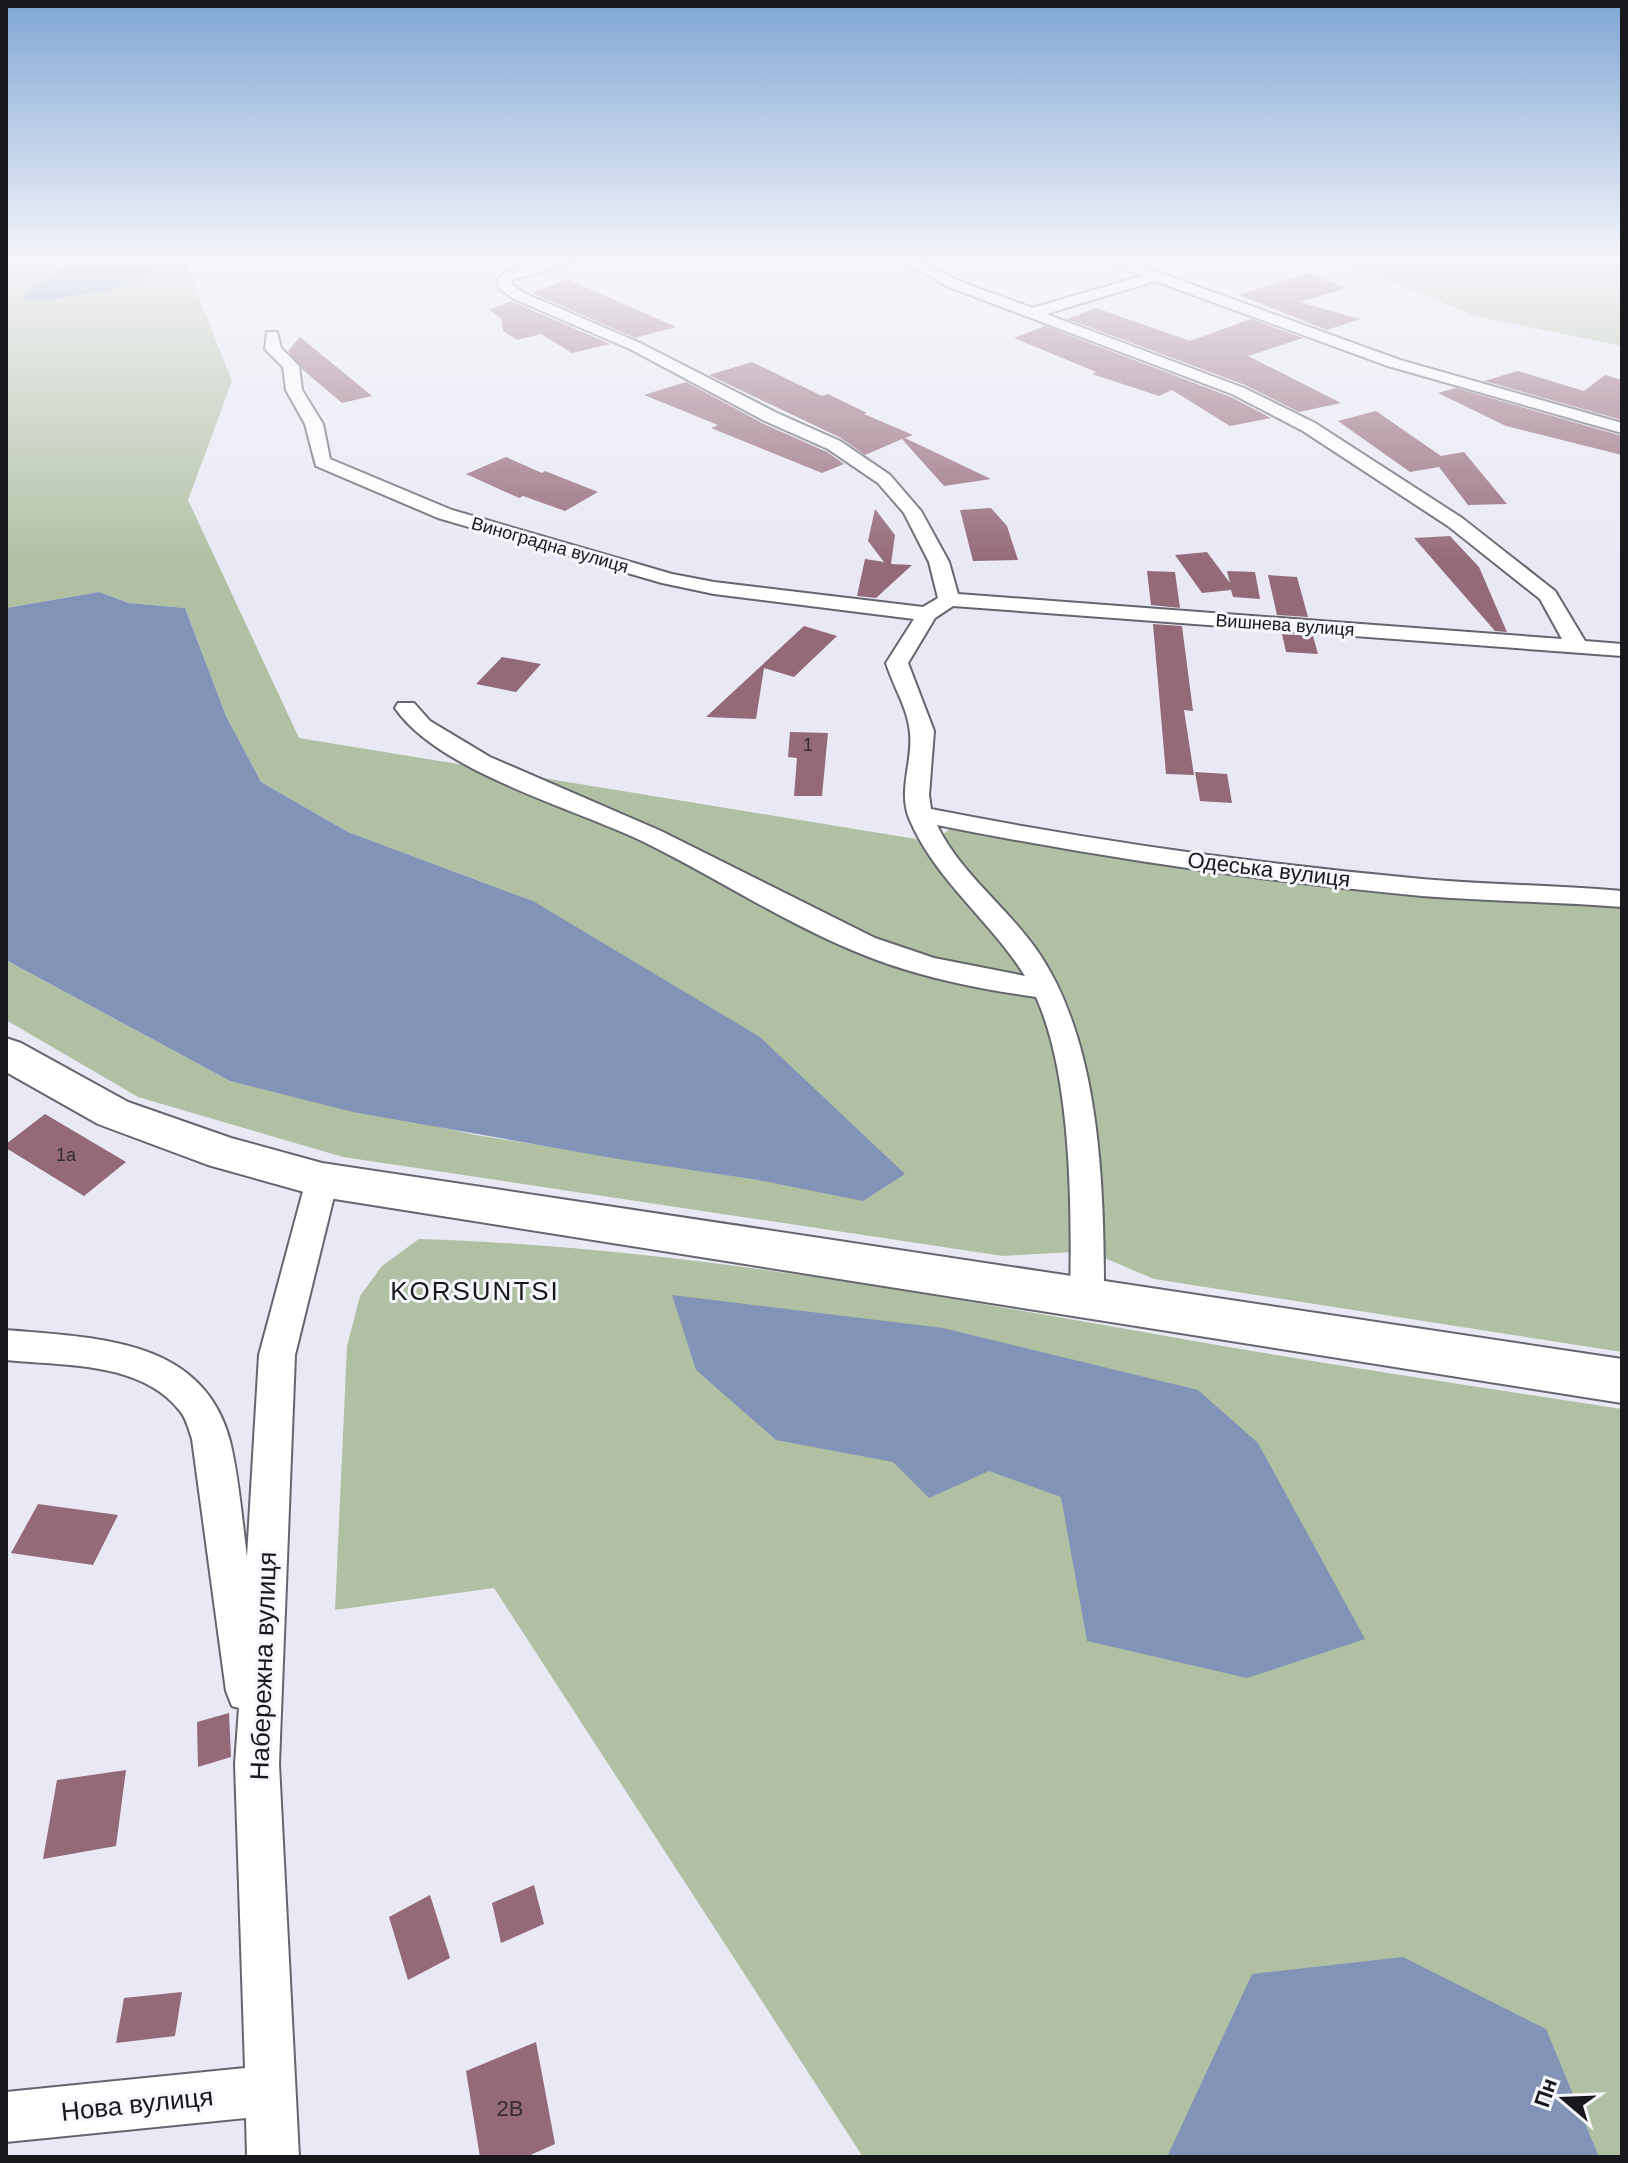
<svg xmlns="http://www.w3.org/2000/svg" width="1628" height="2163" viewBox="0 0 1628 2163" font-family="Arial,sans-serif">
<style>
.green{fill:#b1c0a3}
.water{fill:#8194b8}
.building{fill:#946978}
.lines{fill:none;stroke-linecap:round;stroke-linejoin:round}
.street-casing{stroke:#65656f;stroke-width:4}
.secondary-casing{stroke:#65656f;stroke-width:4}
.street{fill:#fff;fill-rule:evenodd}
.secondary{fill:#fff;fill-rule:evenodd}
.labels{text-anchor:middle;stroke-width:6;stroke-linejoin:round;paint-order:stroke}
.far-street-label{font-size:18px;fill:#18181c;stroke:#f6f7fd}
.number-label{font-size:18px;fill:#372c33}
.street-label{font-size:22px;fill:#18181c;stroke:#f6f7fd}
.near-number-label{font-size:22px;fill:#372c33}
.quarter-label{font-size:26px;letter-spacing:2px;fill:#18181c;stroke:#f6f7fd}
.near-street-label{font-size:26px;fill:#18181c;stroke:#f6f7fd}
</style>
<rect width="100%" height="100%" fill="#e8e9f4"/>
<path class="green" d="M6 262H185L232 381 188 500 299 738 934 842 958 822 1138 853 1622 899V1352L1154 1279 1088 1251 1003 1256 343 1157 138 1097 6 1020V960L230 1081 476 1135 758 1180 533 901 348 832 261 782 226 716 185 608 129 603 99 592 6 608Z
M1342 262H1622V346L1476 316Z
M419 1239C680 1247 938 1296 1194 1341 1336 1366 1479 1387 1622 1409V2157H863L494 1588 335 1610 347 1346 360 1296 382 1266Z"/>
<path class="water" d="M60 262H153L154 269 140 282 107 291 32 302 21 298 52 276Z
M99 592 129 603 185 608 226 716 261 782 348 832 533 901 760 1037 905 1174 863 1201 758 1180 618 1159 353 1112 230 1081 6 960V608Z
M672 1295 943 1328 1198 1390 1258 1443 1365 1639 1247 1678 1087 1641 1061 1497 989 1471 929 1498 893 1462 776 1440 696 1370Z
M1403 1957 1546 2029 1599 2157H1167L1252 1974Z"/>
<path class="building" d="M1307 273 1347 288 1300 302 1360 319 1327 330 1239 295Z
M567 279 676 327 635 338 532 293Z
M512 301 513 302 610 344 572 353 541 334 517 340 503 331 501 318 489 310Z
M1096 308 1190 341 1251 319 1303 338 1248 356 1341 403 1299 412 1245 385 1067 319Z
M1045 326 1231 397 1271 418 1230 426 1172 390 1159 396 1092 374 1096 372 1014 338Z
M300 337 372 396 342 403 302 369 288 351Z
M752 362 822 396 828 394 867 413 864 414 913 435 905 438 991 479 944 486 902 439 865 455 841 438 709 375Z
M1518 371 1584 391 1605 375 1622 380V420L1484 381Z
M686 382 764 424 827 452 844 464 822 473 711 428 718 425 644 395Z
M1456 388 1622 436V455L1506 426 1438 393Z
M1376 411 1441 456 1464 452 1507 504 1468 505 1439 467 1410 472 1338 421Z
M506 457 542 473 545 471 598 492 565 511 523 496 519 498 466 474Z
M991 508 1007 526 1018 560 973 561 960 510Z
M875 509 895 535 891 564 912 565 876 598 857 596 865 559 884 562 868 541Z
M1450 536 1479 567 1507 632 1495 631 1414 538Z
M1207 552 1230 583 1227 571 1255 572 1260 599 1233 597 1231 590 1202 593 1175 555Z
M1147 571 1175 572 1180 608 1151 605Z
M1268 575 1297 577 1308 617 1277 615Z
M1153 624 1182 626 1193 711 1184 710 1194 775 1166 774Z
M804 626 837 636 794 677 764 668 756 719 706 717Z
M1282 634 1313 636 1318 654 1286 652Z
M502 657 541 664 516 692 476 684Z
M790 732 828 733 822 796H794L797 758 788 757Z
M1195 772 1227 774 1232 803 1200 801Z
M45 1114 126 1162 84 1196 6 1148V1144Z
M38 1504 118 1515 93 1565 11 1553Z
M229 1713 231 1757 198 1767 197 1722Z
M126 1770 116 1846 43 1859 57 1780Z
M534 1885 544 1924 501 1943 492 1903Z
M430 1895 450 1958 408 1980 389 1917Z
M182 1992 175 2036 116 2043 124 1998Z
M536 2042 555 2144 526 2157H480L466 2071Z"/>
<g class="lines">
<defs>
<path id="street" d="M525 262H575L512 280 511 284 524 293 640 343 777 413 840 441 890 475 921 511 949 562 958 594 1562 639 1540 599 1448 526 1303 431 1232 394 949 287 904 262H921L959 281 1032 308 1142 276 1111 262H1130L1400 360 1622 423V433L1388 366 1155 281 1046 314 1244 388 1315 423 1462 518 1555 591 1585 641 1622 644V656L953 606 935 618 908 663 934 731 929 795 931 809C1093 841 1257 864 1422 879 1489 885 1556 885 1622 891V907C1556 902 1489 901 1422 896 1259 881 1098 857 937 825 960 873 1006 906 1036 949 1101 1041 1104 1187 1104 1297L1099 1307 1087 1311 1075 1307 1070 1297C1072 1211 1072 1076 1036 997 986 990 935 980 888 964 801 934 725 882 644 842 574 808 439 772 395 708L398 703H414L430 721 490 757 661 831 875 938 934 958 1025 976C991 921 934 879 909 818 898 790 913 761 910 733 908 708 893 686 886 663L914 619 714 594 662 583 438 518 316 466 305 424 286 390 283 367 265 349 267 332H277L281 348 299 366 302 390 323 424 330 459 452 510 672 574 714 582 923 607 938 598 929 562 904 513 878 483 828 449 765 421 630 349 514 299 499 288 498 278Z
M322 1168 333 1171 338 1180 295 1355 279 1764 299 2157H247L246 2118 6 2142V2092L245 2068 235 1764 239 1708 232 1706 226 1691 192 1439C189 1430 186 1418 180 1411 141 1361 63 1366 6 1360V1330C94 1338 203 1337 230 1441 239 1478 242 1519 247 1557L259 1355 306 1180 311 1171Z"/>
<path id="secondary" d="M6 1038 21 1043 128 1102 231 1138 322 1163 1622 1359V1403L322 1197 208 1165 98 1124 6 1072Z"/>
</defs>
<use href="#street" class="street-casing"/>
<use href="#secondary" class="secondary-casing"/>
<use href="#street" class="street"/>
<use href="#secondary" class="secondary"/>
</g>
<linearGradient id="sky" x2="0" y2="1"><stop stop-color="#7fa7d5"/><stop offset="0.46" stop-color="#f5f5fa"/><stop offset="1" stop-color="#f5f5fa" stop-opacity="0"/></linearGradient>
<rect width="1628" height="565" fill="url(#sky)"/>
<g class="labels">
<g class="far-street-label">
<text transform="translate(550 545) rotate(16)" y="6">Виноградна вулиця</text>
<text transform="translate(1285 625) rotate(4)" y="6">Вишнева вулиця</text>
</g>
<g class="number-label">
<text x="808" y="751">1</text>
<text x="66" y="1161">1а</text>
</g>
<g class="street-label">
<text transform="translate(1269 869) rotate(7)" y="8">Одеська вулиця</text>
</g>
<g class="near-number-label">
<text x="510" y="2116">2В</text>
</g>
<g class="quarter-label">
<text x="475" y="1300">KORSUNTSI</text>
</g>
<g class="near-street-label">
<text transform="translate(263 1666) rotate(-88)" y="9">Набережна вулиця</text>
<text transform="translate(137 2104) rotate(-6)" y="9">Нова вулиця</text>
</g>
</g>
<rect width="1628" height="2163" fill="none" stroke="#18181c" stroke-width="16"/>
<g transform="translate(1564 2099) rotate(289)" stroke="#f6f7fd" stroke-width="6" paint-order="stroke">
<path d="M0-6L14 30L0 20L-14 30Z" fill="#18181c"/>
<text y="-12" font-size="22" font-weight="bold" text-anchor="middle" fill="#18181c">Пн</text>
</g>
</svg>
